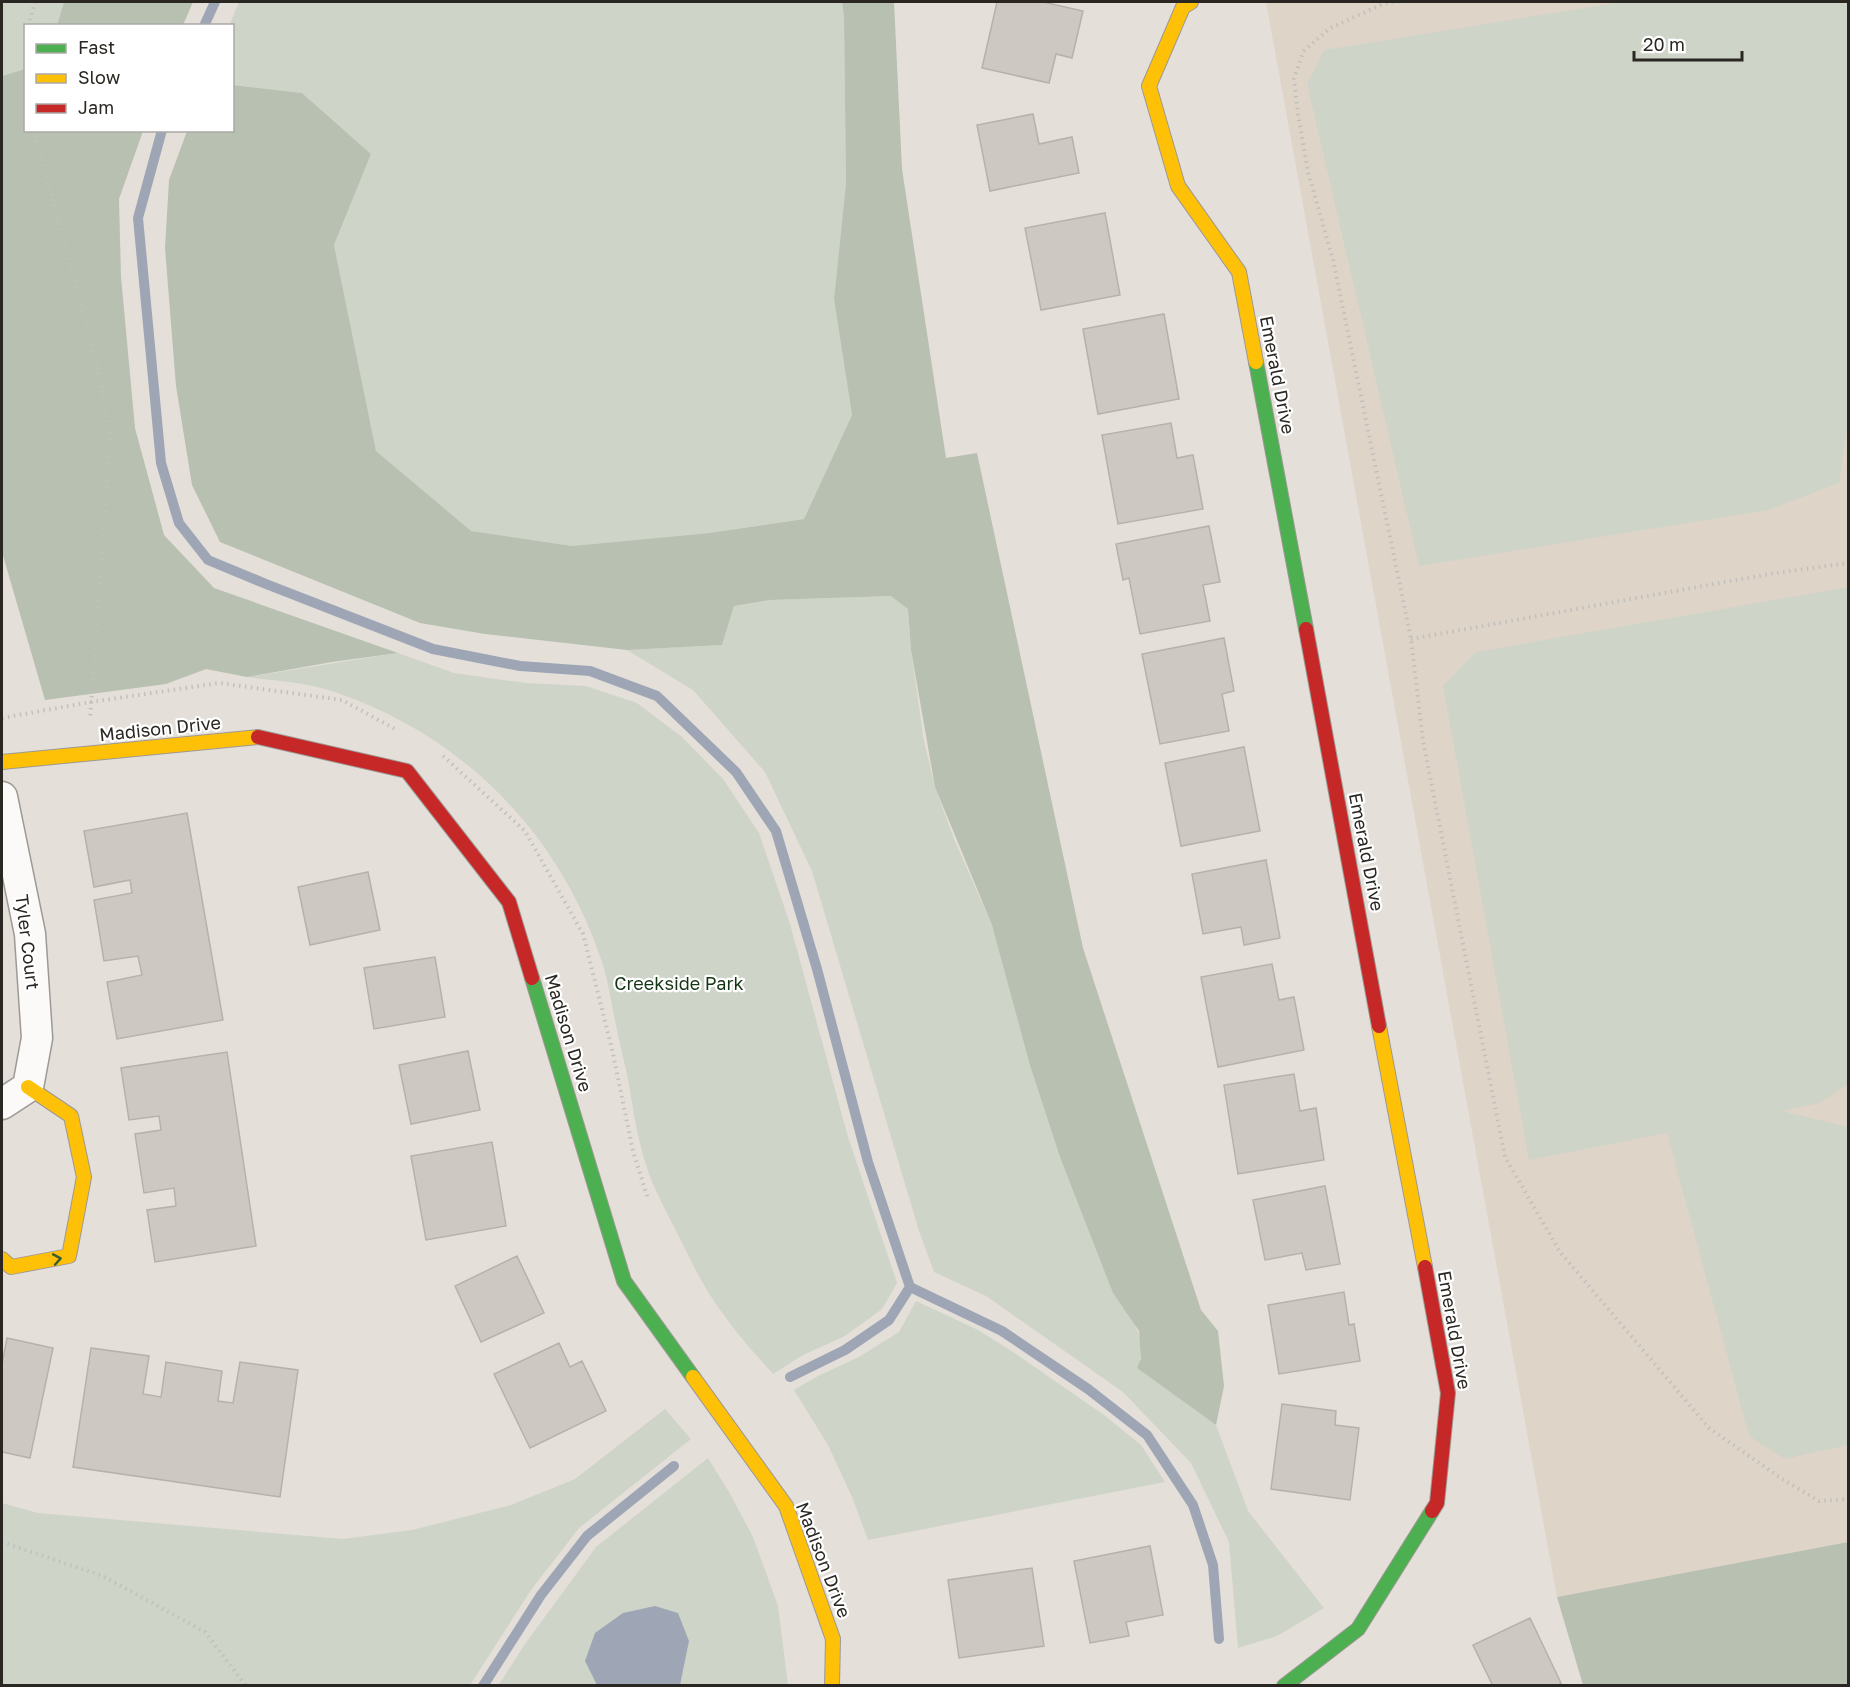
<svg xmlns="http://www.w3.org/2000/svg" width="1850" height="1687" viewBox="0 0 1850 1687" font-family="'Golos Text',sans-serif">
<style>
.built{fill:#dfd4c8}
.green{fill:#ced4c8}
.forest{fill:#b7c0b1}
.water{fill:#9ea6b6}
.lines{fill:none;stroke-linecap:round;stroke-linejoin:round}
.stream{stroke:#9ea6b6;stroke-width:10}
.building{fill:#cdc8c2;stroke:#b6b1ac;stroke-width:1.5}
.street-casing{stroke:#9d9994;stroke-width:33}
.fast-casing{stroke:#9d9994;stroke-width:16}
.slow-casing{stroke:#9d9994;stroke-width:16}
.jam-casing{stroke:#9d9994;stroke-width:16}
.path{stroke:#c1c0bc;stroke-width:4;stroke-dasharray:1.5 4.5;stroke-linecap:butt}
.street{stroke:#fbfaf9;stroke-width:30}
.fast{stroke:#4caf50;stroke-width:14}
.slow{stroke:#ffc107;stroke-width:14}
.jam{stroke:#c62828;stroke-width:14}
.oneway{stroke:#385d34}
.labels{text-anchor:middle;stroke-width:4.5;stroke-linejoin:round;paint-order:stroke}
.street-label{font-size:18px;fill:#2a2621;stroke:#fff}
.park-label{font-size:18px;fill:#153614;stroke:#fff}
</style>
<rect width="100%" height="100%" fill="#e5dfd9"/>
<path class="built" d="M1266 2H1848V1542L1557 1597Z"/>
<path class="green" d="M2 2H64L57 25 26 26 25 69 2 76Z
M239 2H842L844 17 846 183 834 299 852 415 804 519 709 533 572 546 470 531 376 451 334 245 371 154 302 93 233 85 232 26H229Z
M1622 2H1848V421L1839 483 1768 510 1419 566 1307 84 1324 50Z
M1848 587V1084L1820 1103 1781 1111 1848 1127V1445L1785 1459 1749 1436 1667 1133 1529 1160 1443 686 1476 652Z
M892 596 908 609 911 650 924 741 935 787 954 839 992 925 1113 1293C1129 1317 1151 1337 1137 1368L1216 1425 1248 1511 1324 1608 1277 1636 1238 1648 1229 1542 1191 1463 1123 1392 986 1296 934 1272 919 1231 812 871 765 772 693 690 627 650 722 645 734 606 770 600Z
M398 653 454 673 525 683 586 686 637 703 682 737 723 779 759 833 790 924 848 1137 897 1283 882 1309 845 1336 803 1355 773 1374C752 1351 732 1328 714 1301 699 1279 688 1254 676 1231 666 1211 655 1191 648 1171 637 1139 633 1107 627 1074 622 1053 617 1031 613 1010 610 996 608 982 604 968 562 836 466 737 335 692 307 682 276 681 247 677Z
M916 1301 978 1330 1013 1352 1104 1415 1141 1445 1165 1482 868 1540 852 1497 828 1445 794 1390 818 1376 859 1357 899 1332Z
M665 1409 691 1439 579 1528 531 1590 470 1685H2V1503L38 1513 343 1539 412 1530 511 1505 575 1479Z
M708 1458 729 1492 753 1537 778 1606 788 1685 498 1686 525 1644 596 1547Z"/>
<path class="forest" d="M64 2H193L183 25H57Z
M842 2H894L902 169 946 458 977 453 1083 948 1201 1310 1218 1331 1224 1386 1216 1425 1137 1368 1141 1358 1139 1331 1113 1293 1060 1157 1030 1065 992 925 935 787 911 650 908 609 891 596 770 600 734 606 722 645 627 650 485 634 420 623 220 542 192 485 176 386 165 248 169 180 187 131 232 130 233 85 302 93 371 154 334 245 376 451 471 531 572 546 709 533 804 519 852 415 834 299 846 183 844 17Z
M25 69 26 130 143 131 119 199 121 277 135 428 164 535 214 588 398 653 332 662 247 677 206 669 166 684 45 700 2 552V76Z
M1848 1542V1685H1583L1557 1597Z"/>
<path class="water" d="M655 1606 678 1613 689 1641 680 1685H597L585 1661 595 1633 623 1613Z"/>
<g class="lines">
<path class="stream" d="M204 26 215 2
M162 130 138 218 161 463 179 523 208 560 266 584 433 649 520 666 590 671 657 696 736 772 776 831 817 969 868 1162 910 1287 1002 1331 1088 1389 1147 1435 1193 1505 1213 1565 1219 1639
M790 1377 845 1350 889 1320 910 1287
M483 1686 541 1595 587 1536 674 1466"/>
</g>
<path class="building" d="M997 2H1043L1083 11 1072 58 1056 54 1049 83 982 68Z
M1033 114 1039 144 1072 137 1079 173 990 191 977 125Z
M1105 213 1120 295 1041 310 1025 228Z
M1164 314 1179 399 1098 414 1083 329Z
M1171 423 1177 458 1193 455 1203 509 1118 524 1102 435Z
M1209 526 1220 582 1203 585 1210 621 1140 634 1129 578 1123 580 1116 544Z
M1224 638 1234 691 1222 694 1229 731 1160 744 1142 654Z
M1244 747 1260 831 1181 846 1165 763Z
M187 813 223 1020 117 1039 107 982 142 975 138 956 104 961 94 900 132 893 130 880 94 887 84 831Z
M1266 860 1280 938 1244 945 1241 927 1203 934 1192 874Z
M368 872 380 930 310 945 298 887Z
M435 957 445 1017 374 1029 364 968Z
M1272 964 1279 1000 1294 997 1304 1050 1218 1067 1201 977Z
M468 1051 480 1110 411 1124 399 1065Z
M227 1052 256 1246 155 1262 147 1210 176 1206 174 1188 144 1193 135 1134 161 1130 159 1116 129 1120 121 1068Z
M1294 1074 1300 1111 1316 1108 1324 1160 1238 1174 1224 1085Z
M492 1142 506 1226 426 1240 411 1156Z
M1325 1186 1340 1264 1306 1270 1302 1253 1265 1260 1253 1200Z
M517 1256 544 1313 481 1342 455 1286Z
M1344 1292 1349 1325 1354 1324 1360 1361 1279 1374 1268 1305Z
M7 1338 53 1348 30 1458 2 1452V1364Z
M559 1343 570 1367 582 1361 606 1411 530 1448 494 1374Z
M91 1348 149 1356 143 1394 161 1397 166 1362 222 1371 218 1401 233 1403 240 1362 298 1370 280 1497 73 1467Z
M1282 1404 1336 1411 1335 1425 1359 1428 1350 1500 1271 1489Z
M1150 1546 1163 1615 1126 1622 1129 1636 1090 1643 1074 1561Z
M1032 1568 1044 1646 959 1658 948 1580Z
M1530 1618 1561 1683 1557 1686H1493L1473 1645Z"/>
<g class="lines">
<defs>
<path id="street" d="M2 797 30 934 37 1038 28 1087 2 1104"/>
<path id="fast" d="M1256 362 1306 629
M532 978 624 1281 693 1377
M1284 1686 1358 1629 1432 1511"/>
<path id="slow" d="M1191 2 1183 7 1149 86 1178 186 1239 272 1256 362
M2 762 258 737
M1379 1026 1425 1267
M2 1259 11 1267 69 1256 84 1177 71 1116 28 1087
M693 1377 786 1506 833 1639 832 1686"/>
<path id="jam" d="M1306 629 1379 1026
M258 737 407 771 509 902 532 978
M1425 1267 1448 1393 1437 1503 1432 1511"/>
</defs>
<use href="#street" class="street-casing"/>
<use href="#fast" class="fast-casing"/>
<use href="#slow" class="slow-casing"/>
<use href="#jam" class="jam-casing"/>
<path class="path" d="M1393 2 1383 4 1330 28 1303 52 1294 79 1298 114 1308 172 1333 260 1411 639 1423 741 1505 1157 1560 1252 1709 1428 1782 1479 1819 1501 1848 1499
M28 26 35 2
M26 69V101
M34 130 99 372 110 441 90 719
M1411 639 1769 574 1848 563
M2 718 91 702 219 683 342 700 397 730
M443 756 525 831 583 934 612 1049 633 1151 648 1199
M2 1542 103 1576 205 1632 246 1686"/>
<use href="#street" class="street"/>
<use href="#fast" class="fast"/>
<use href="#slow" class="slow"/>
<use href="#jam" class="jam"/>
</g>
<defs><path id="oneway-chevron" d="M-2-3.5L2.5 0L-2 3.5" fill="none" stroke-width="1.6" stroke-linecap="round" stroke-linejoin="round" transform="scale(1.5)"/></defs>
<use class="oneway" href="#oneway-chevron" transform="translate(57 1259) rotate(-10)"/>
<g class="labels">
<g class="street-label">
<text transform="translate(1277 375) rotate(79)" y="6">Emerald Drive</text>
<text transform="translate(160 729) rotate(-6)" y="6">Madison Drive</text>
<text transform="translate(1366 852) rotate(79)" y="6">Emerald Drive</text>
<text transform="translate(27 942) rotate(83)" y="6">Tyler Court</text>
<text transform="translate(568 1033) rotate(73)" y="6">Madison Drive</text>
<text transform="translate(1454 1330) rotate(80)" y="6">Emerald Drive</text>
<text transform="translate(823 1560) rotate(69)" y="6">Madison Drive</text>
</g>
<g class="park-label">
<text x="679" y="990">Creekside Park</text>
</g>
</g>
<rect width="1850" height="1687" fill="none" stroke="#2a2621" stroke-width="6"/>
<rect x="24" y="24" width="210" height="108" fill="#ffffff" stroke="#aaa8a6" stroke-width="1.5"/>
<rect x="36" y="44" width="30" height="9" fill="#4caf50" stroke="#aaa8a6" stroke-width="1.5"/>
<text x="78" y="54" font-size="18" fill="#2a2621">Fast</text>
<rect x="36" y="74" width="30" height="9" fill="#ffc107" stroke="#aaa8a6" stroke-width="1.5"/>
<text x="78" y="84" font-size="18" fill="#2a2621">Slow</text>
<rect x="36" y="104" width="30" height="9" fill="#c62828" stroke="#aaa8a6" stroke-width="1.5"/>
<text x="78" y="114" font-size="18" fill="#2a2621">Jam</text>
<path d="M1634 51v9h108v-9" fill="none" stroke="#2a2621" stroke-width="3"/>
<text x="1643" y="51" font-size="18" fill="#2a2621" stroke="#ffffff" stroke-width="4.5" paint-order="stroke">20 m</text>
</svg>
